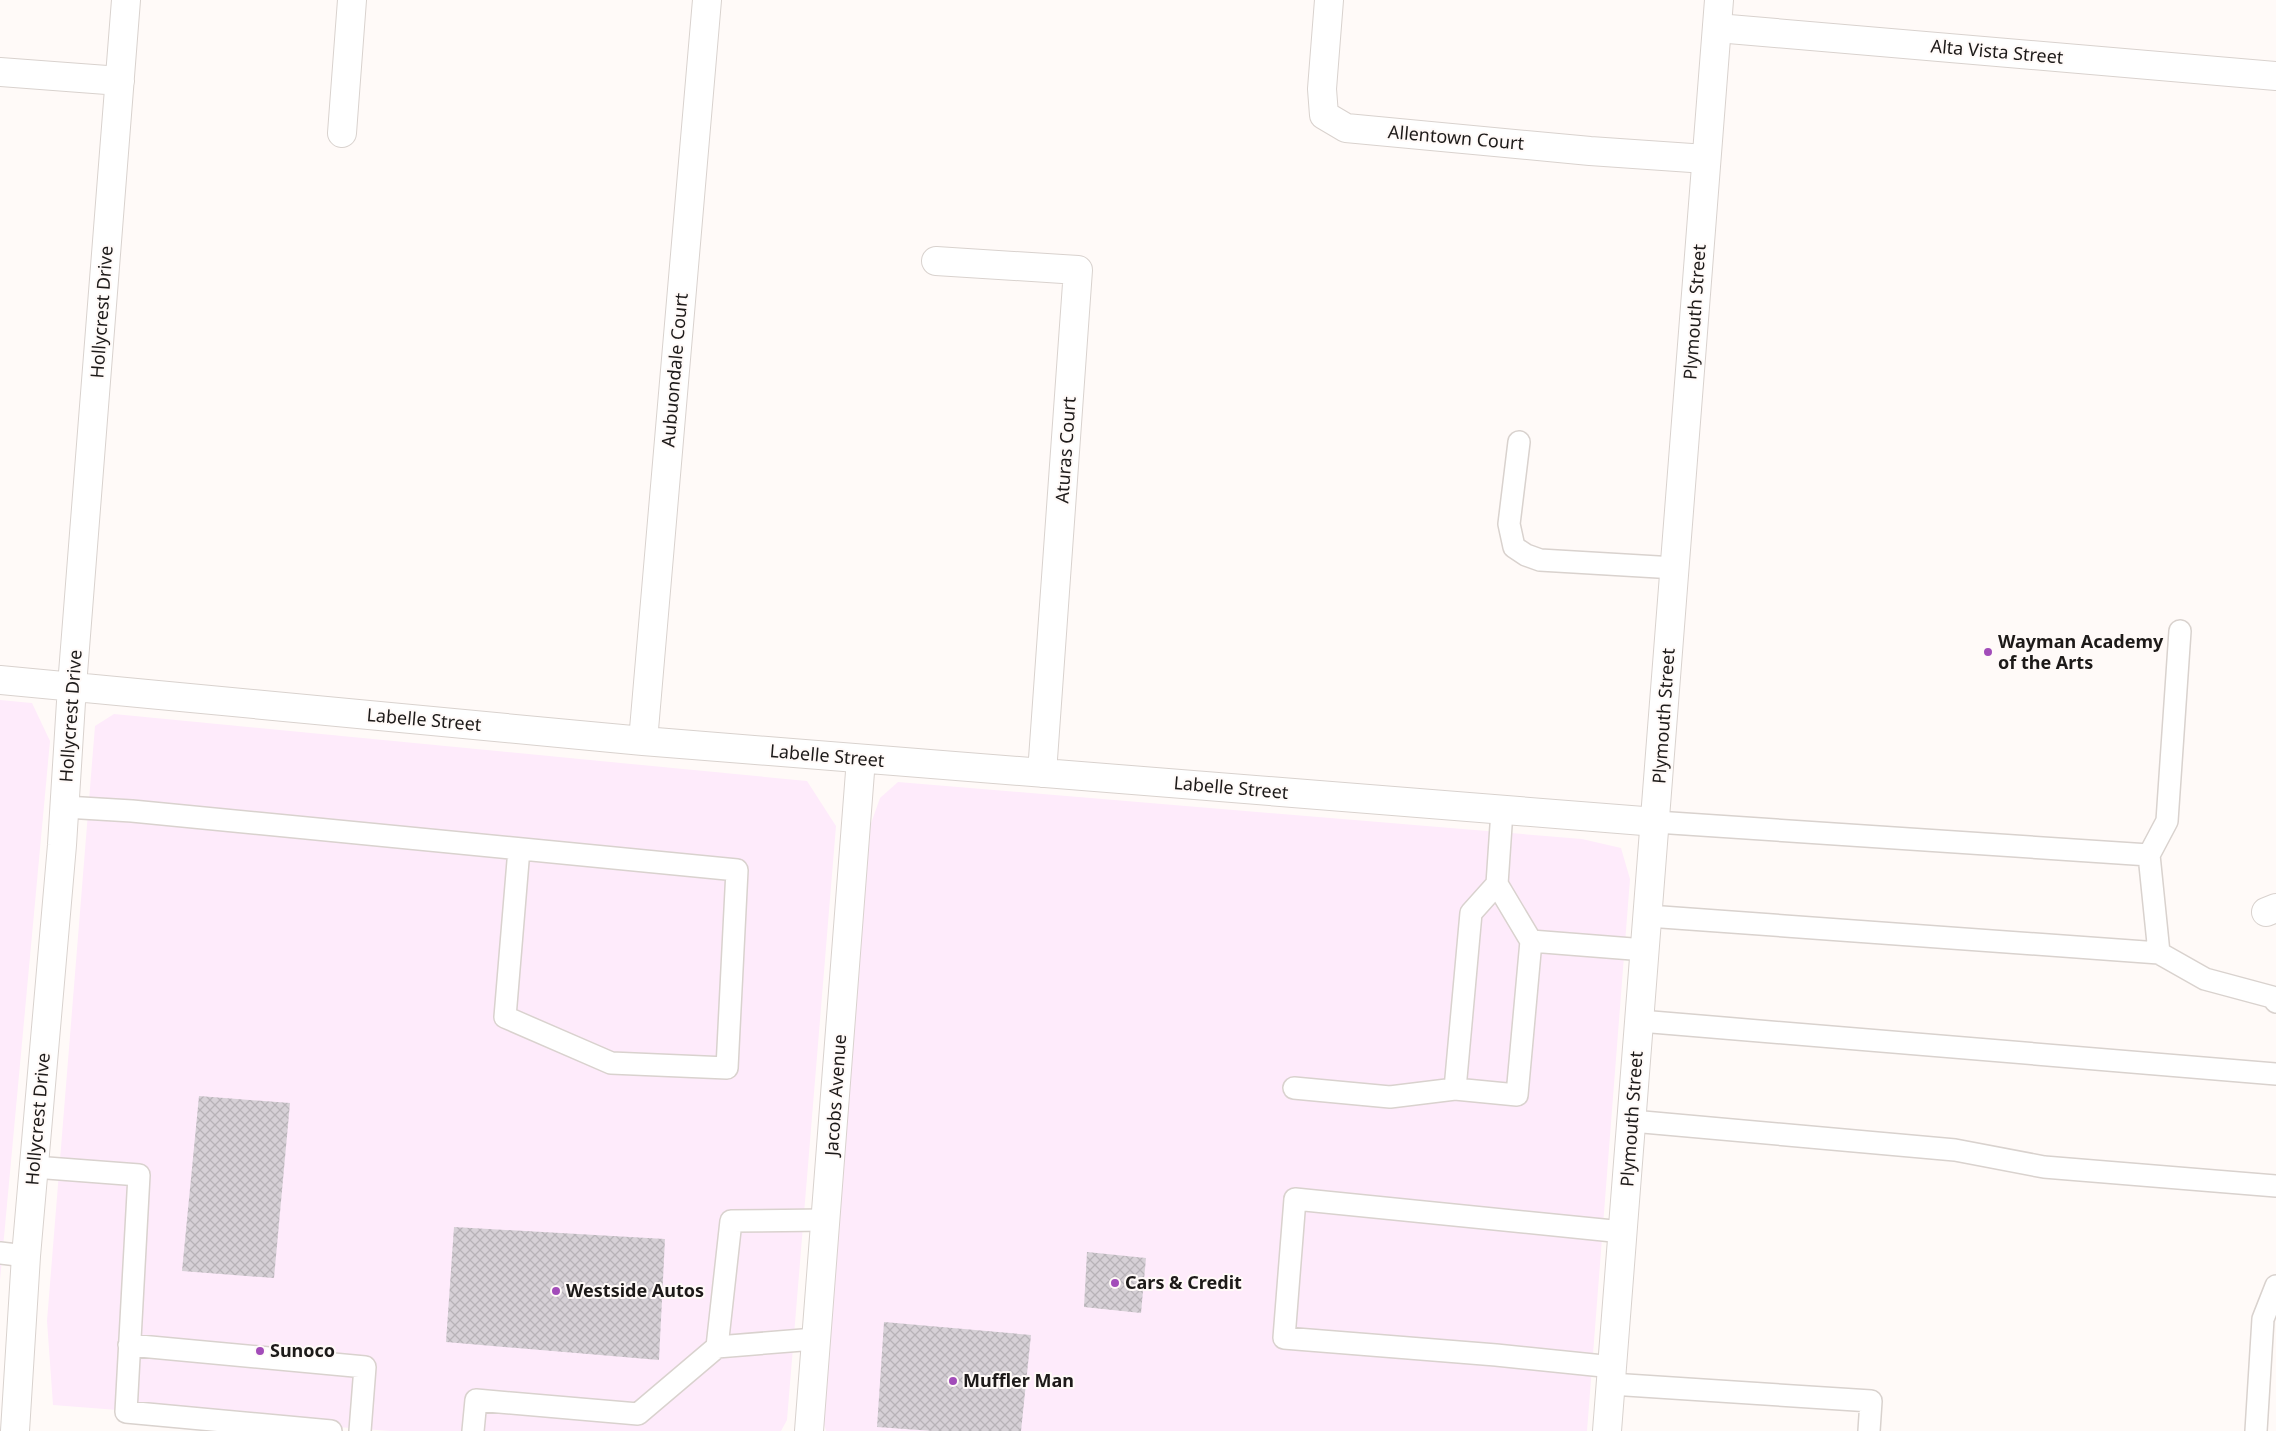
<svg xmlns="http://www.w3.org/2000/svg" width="2276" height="1431" viewBox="0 0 2276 1431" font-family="'Noto Sans',sans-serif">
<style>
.commercial{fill:#feebfb}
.building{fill:url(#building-cross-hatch)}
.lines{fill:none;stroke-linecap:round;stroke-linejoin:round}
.service-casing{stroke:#d9d2ce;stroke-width:24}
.minor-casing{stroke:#d9d2ce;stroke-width:30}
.tertiary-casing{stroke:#d9d2ce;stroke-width:30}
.service{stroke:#fff;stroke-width:21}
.minor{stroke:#fff;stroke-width:28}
.tertiary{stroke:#fff;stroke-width:28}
.poi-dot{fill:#a24cb9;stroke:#fffaf8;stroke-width:2}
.labels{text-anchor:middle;stroke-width:4;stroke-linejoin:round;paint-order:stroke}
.street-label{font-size:18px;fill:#1d1a19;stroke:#fffaf8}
.poi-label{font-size:18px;font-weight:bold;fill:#1d1a19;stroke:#fffaf8;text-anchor:start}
</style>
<defs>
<pattern id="building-cross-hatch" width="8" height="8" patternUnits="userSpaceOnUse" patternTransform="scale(1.25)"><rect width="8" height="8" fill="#d6d0d6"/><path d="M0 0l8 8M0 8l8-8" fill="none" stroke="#b7b2b7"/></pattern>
</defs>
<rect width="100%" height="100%" fill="#fffaf8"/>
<path class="commercial" d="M0 700 32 703 50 741 0 1280Z
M114 714 807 781 836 826 787 1420 781 1431H390L53 1405 47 1321 95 726Z
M898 782 1582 839 1621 848 1630 879 1587 1431H826L822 1418 868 832 880 798Z"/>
<path class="building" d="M199 1096 290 1103 274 1278 182 1271Z
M454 1227 665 1239 659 1360 446 1342Z
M1087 1252 1146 1258 1141 1313 1084 1307Z
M884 1322 1031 1335 1021 1431H933L877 1427Z"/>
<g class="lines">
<defs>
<path id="service" d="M1519 442 1509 524 1514 547 1526 555 1540 560 1675 568
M65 807 132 811 737 870 727 1068 611 1063 505 1017 519 849
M1502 811 1497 884 1531 941 1645 950
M1656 822 2149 855 2159 953 2205 979 2272 997 2276 1002
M2149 855 2167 821 2180 631
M1648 916 2159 953
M1640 1021 2276 1074
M1294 1088 1390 1097 1455 1089 1471 913 1497 884
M1455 1089 1517 1095 1531 941
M1632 1121 1955 1150 2044 1167 2276 1186
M34 1167 139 1175 126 1412 331 1431
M0 1253 26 1256
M815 1339 717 1347 731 1221 826 1220
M129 1345 365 1367 360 1431
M1613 1367 1496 1355 1284 1338 1295 1199 1623 1232
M1611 1384 1871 1401 1869 1431
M473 1431 476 1400 638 1414 717 1347
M2256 1431 2263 1319 2276 1286"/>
<path id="minor" d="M1329 0 1322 89 1324 115 1346 128 1590 151 1706 159
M1717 28 2276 76
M0 72 120 81
M342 133 352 0
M936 261 1078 270 1042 773
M0 680 643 741 1656 822
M643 741 707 0
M2266 912 2276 908
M15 1431 26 1256 62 845 72 686 126 0
M809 1431 861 759"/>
<path id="tertiary" d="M1607 1431 1719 0"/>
</defs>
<use href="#service" class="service-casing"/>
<use href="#minor" class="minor-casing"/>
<use href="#tertiary" class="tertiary-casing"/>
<use href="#service" class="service"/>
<use href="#minor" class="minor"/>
<use href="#tertiary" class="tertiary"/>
</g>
<g class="poi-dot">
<circle cx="1988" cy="652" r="5"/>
<circle cx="1115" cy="1283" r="5"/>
<circle cx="556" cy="1291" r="5"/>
<circle cx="260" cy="1351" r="5"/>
<circle cx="953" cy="1381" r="5"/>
</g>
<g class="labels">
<g class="street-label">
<text transform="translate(1997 52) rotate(5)" y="6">Alta Vista Street</text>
<text transform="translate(1456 138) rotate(5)" y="6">Allentown Court</text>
<text transform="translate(102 312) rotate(-86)" y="6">Hollycrest Drive</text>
<text transform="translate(1695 312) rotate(-86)" y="6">Plymouth Street</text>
<text transform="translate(675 370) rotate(-85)" y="6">Aubuondale Court</text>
<text transform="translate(1066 450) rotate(-86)" y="6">Aturas Court</text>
<text transform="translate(71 716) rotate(-86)" y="6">Hollycrest Drive</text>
<text transform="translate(1664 716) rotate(-86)" y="6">Plymouth Street</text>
<text transform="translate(424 720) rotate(5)" y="6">Labelle Street</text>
<text transform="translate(827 756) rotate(5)" y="6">Labelle Street</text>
<text transform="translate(1231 788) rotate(5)" y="6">Labelle Street</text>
<text transform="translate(836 1095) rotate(-86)" y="6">Jacobs Avenue</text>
<text transform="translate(38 1119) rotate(-85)" y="6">Hollycrest Drive</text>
<text transform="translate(1632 1119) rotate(-86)" y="6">Plymouth Street</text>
</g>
<g class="poi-label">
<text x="1998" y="648">Wayman Academy<tspan x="1998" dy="21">of the Arts</tspan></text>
<text x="1125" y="1289">Cars &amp; Credit</text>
<text x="566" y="1297">Westside Autos</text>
<text x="270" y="1357">Sunoco</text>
<text x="963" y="1387">Muffler Man</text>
</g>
</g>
</svg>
